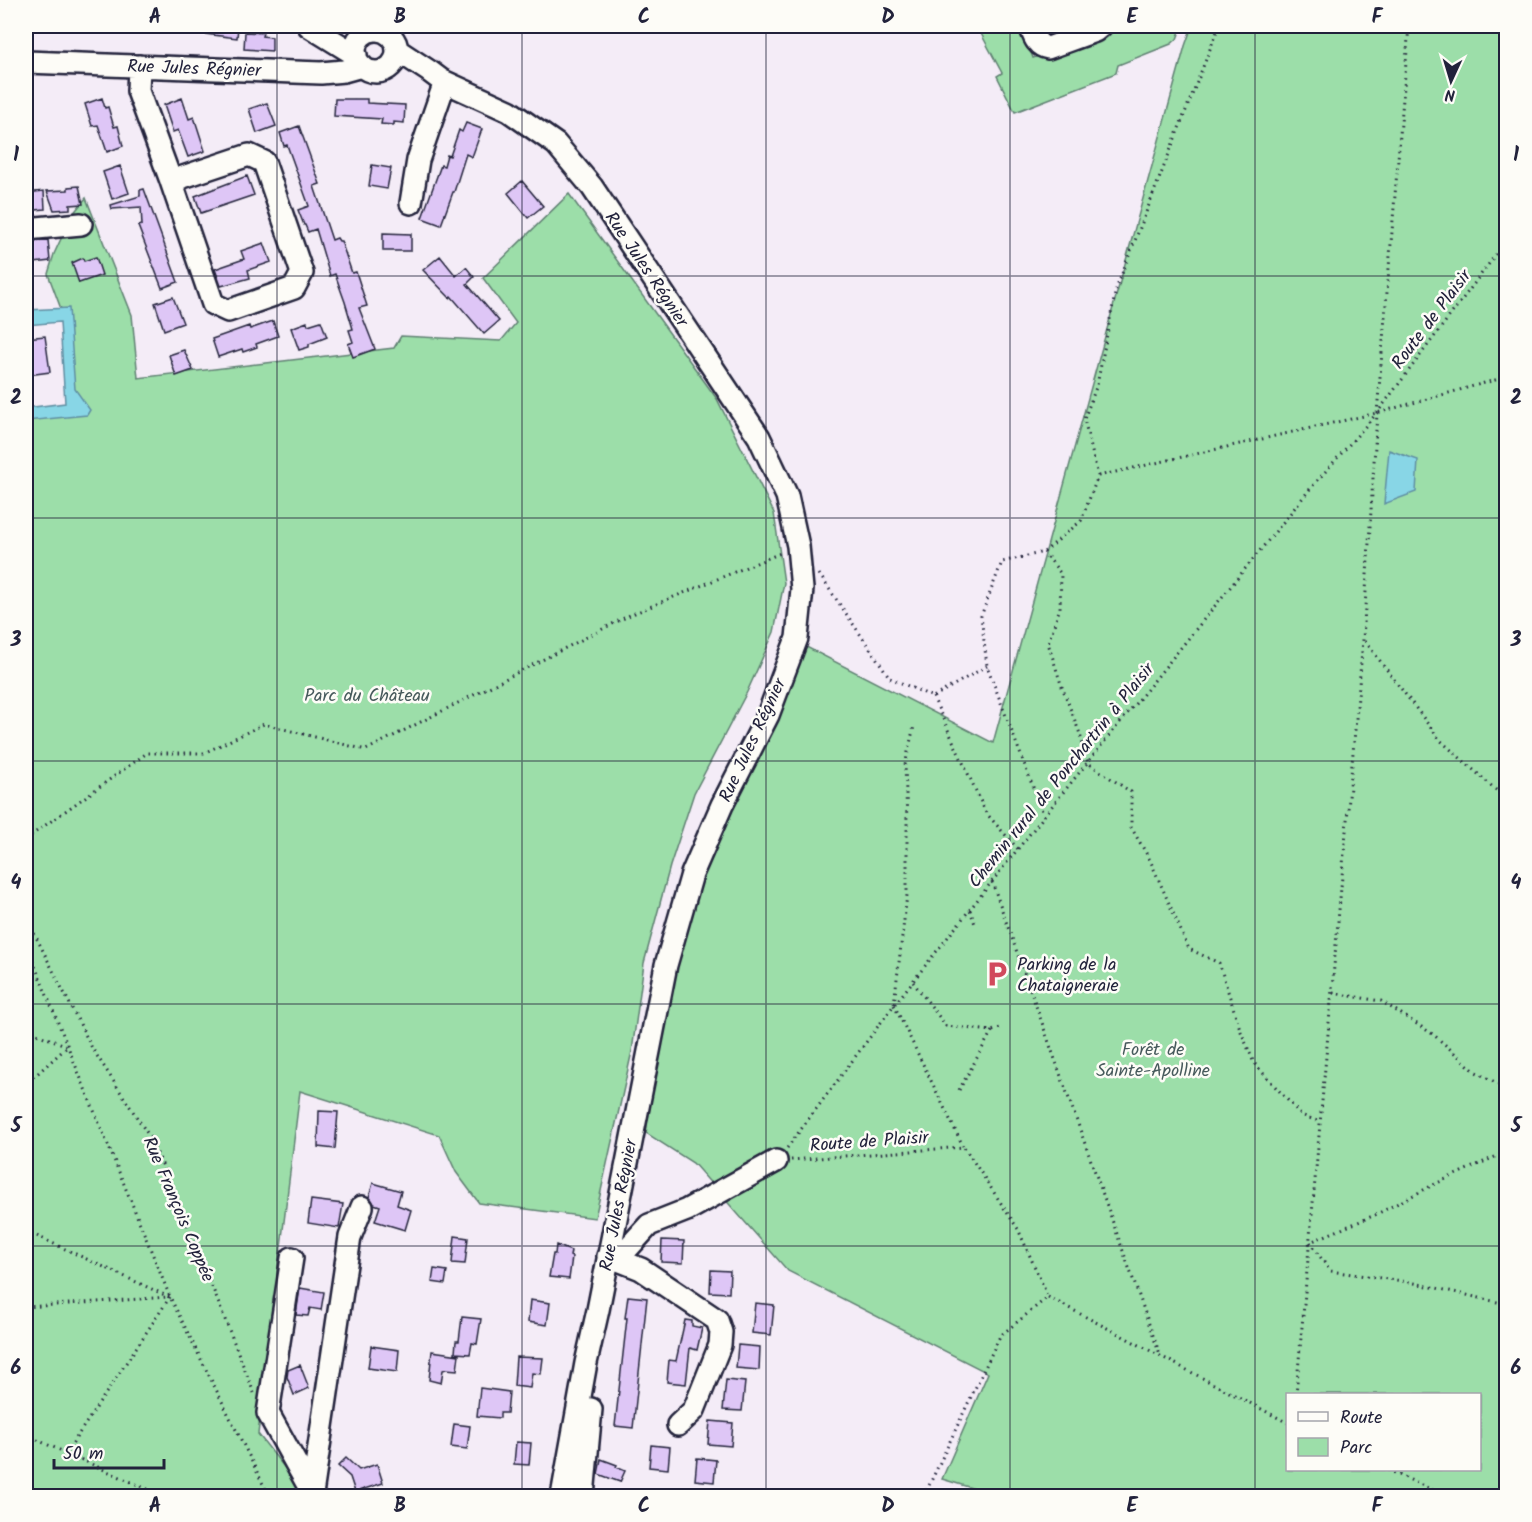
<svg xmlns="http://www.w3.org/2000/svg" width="1532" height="1522" viewBox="0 0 1532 1522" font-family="Kalam,sans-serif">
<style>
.green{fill:#9cdea9;stroke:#5f8072;stroke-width:1.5;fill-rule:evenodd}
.water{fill:#88d6e6;stroke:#5f8ea2;stroke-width:1.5}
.building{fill:#dec6f6;stroke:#22223b;stroke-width:1.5}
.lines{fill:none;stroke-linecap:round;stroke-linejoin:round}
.minor-casing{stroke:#22223b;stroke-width:26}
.path{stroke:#22223b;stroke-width:3;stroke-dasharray:1.5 4.5;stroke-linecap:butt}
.minor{stroke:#fdfcf7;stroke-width:21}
.grid{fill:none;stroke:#22223b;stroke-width:1.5;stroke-opacity:0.55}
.labels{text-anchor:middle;stroke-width:5;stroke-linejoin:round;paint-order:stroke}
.street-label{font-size:18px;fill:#22223b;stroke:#fdfcf7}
.park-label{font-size:18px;fill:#475a5c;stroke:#fdfcf7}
.poi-label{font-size:18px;fill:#22223b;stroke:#fdfcf7;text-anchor:start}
.neatline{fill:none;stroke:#22223b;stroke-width:2}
.grid-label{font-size:20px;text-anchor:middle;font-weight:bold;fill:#22223b}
</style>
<rect width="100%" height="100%" fill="#f4ecf7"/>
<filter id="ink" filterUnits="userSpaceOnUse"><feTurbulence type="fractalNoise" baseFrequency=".0167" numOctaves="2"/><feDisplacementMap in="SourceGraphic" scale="12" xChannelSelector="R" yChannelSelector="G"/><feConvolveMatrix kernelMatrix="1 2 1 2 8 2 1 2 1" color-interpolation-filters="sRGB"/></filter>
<g filter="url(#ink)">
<path class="green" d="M977 26H1022L1033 58 1107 32 1114 26H1182L1177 39 1171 44 1118 65 1116 73 1015 112 997 76 1002 73Z
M1192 26H1506V1496H998L942 1479 988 1373 788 1271 693 1163 646 1133 676 939 789 638 993 743 1185 46ZM1288 1394H1480V1470H1288Z
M569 194 717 399 774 513 784 583 774 632 747 692 694 793 670 866 644 963 632 1051 595 1218 479 1203 456 1172 439 1135 300 1091 258 1434 307 1496H26V420L69 414 64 317 48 274 54 254 72 215 86 198 132 315 138 378 394 348 401 336 501 341 516 323 483 278Z"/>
<path class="water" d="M69 308 75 389 90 410 87 415 26 421V408L65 403 60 322 26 325V310Z
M1389 450 1418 460 1416 492 1384 504Z"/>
<path class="building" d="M198 26H238L237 38 197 33Z
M245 32 263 33 262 36 272 37V51L244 49Z
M102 98 105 108 108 107 114 127 118 126 123 146 107 152 98 125 92 126 85 104Z
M182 98 189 119 194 117 205 151 188 157 178 130 173 132 164 105Z
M335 99H367V103L405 105 404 123 394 122V125L381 124 382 119 334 116Z
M267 103 276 126 257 133 249 109Z
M466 123 482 129 472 157 466 154 454 192H453L441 225 422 218 441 165 444 166 447 155 450 156 459 130 462 132Z
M299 126 320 184 314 186 332 240 337 238 339 241H341L352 273 356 272 367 306 359 308 375 349 353 357 348 344 353 342 349 330 353 329 345 302 335 274 330 276 316 229 308 232 305 225H304L298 210 309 206 291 156 287 145 284 146 280 133Z
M372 165 391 168 387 189 369 186Z
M120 166 129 193 112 199 103 172Z
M247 176 254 195 201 213 195 196Z
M522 181 543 206 528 218 508 193Z
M79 186 83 204 70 205V209L54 210 47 191 68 190V187Z
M144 189 178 282 162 288 138 226 142 225 141 207 112 209 111 205 140 196V190Z
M44 191 45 209 26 211V193Z
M383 233 411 234V251H383Z
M48 240 50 261 26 264V241Z
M264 243 271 262 248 270 250 278 221 286 215 269 244 259 241 251Z
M440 256 456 276 466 267 474 277 467 284 499 321 484 334 451 296 450 298 423 270Z
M96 257 102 275 79 283 72 263 83 258 84 261Z
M173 297 183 323 164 330 155 303Z
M273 321 278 336 256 344 257 347 243 352 242 349 218 357 212 339 249 326 250 329Z
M321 321 327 337 309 344V347L299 350 291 328 307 322 308 325Z
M45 336 50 372 28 375 26 338Z
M184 350 193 370 176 376 169 355Z
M319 1111 338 1112 335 1149 318 1147Z
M373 1183 401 1191 397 1205 411 1210 405 1230 375 1221 380 1206 374 1204 369 1197Z
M311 1200 343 1204 339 1228 308 1223Z
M455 1236 468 1238 465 1264 452 1263Z
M662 1240 684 1241 683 1263 661 1262Z
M556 1245 571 1251 570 1256 572 1257 569 1279 549 1277 553 1254H555Z
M434 1269 447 1271 445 1284 432 1282Z
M711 1270 730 1271 729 1293 710 1292Z
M300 1288 324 1292 321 1310 310 1308 308 1316 296 1315Z
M628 1296 647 1298 633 1428 615 1426 627 1318H625Z
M530 1300 550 1303 547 1325 528 1322Z
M755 1303 774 1305 771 1335 752 1333Z
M462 1317 481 1319 477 1344 472 1343 470 1354 455 1353 456 1341H459Z
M685 1320 692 1321V1326L702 1328 697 1350 690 1348 686 1384 667 1382 669 1360 676 1361Z
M738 1345 760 1347 759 1370 736 1368Z
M371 1346 399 1350 397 1372 368 1368Z
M432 1351 459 1355 457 1370 446 1369 443 1370 441 1383 429 1380Z
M516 1357 543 1358 541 1374 532 1373 530 1388 514 1386Z
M300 1365 309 1388 294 1395 287 1377 288 1370Z
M726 1380 745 1382 742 1411 723 1410Z
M480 1388 509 1392 507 1413H500V1418L477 1416Z
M710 1421 733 1423 731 1446 708 1444Z
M454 1424 470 1426 467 1449 451 1447Z
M516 1442 531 1443 529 1465 514 1464Z
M651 1445 670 1447 668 1469 649 1467Z
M346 1458 359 1470 377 1464 383 1483 355 1492 350 1477 338 1466Z
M697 1458 716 1460 714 1482 695 1480Z
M601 1459 617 1465 616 1467 625 1471 620 1482 598 1474Z"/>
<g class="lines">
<defs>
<path id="minor" d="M309 26 356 55
M1030 26C1034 36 1036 46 1048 48L1095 31 1101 26
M355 51a21 21 0 1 1 42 0a21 21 0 1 1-42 0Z
M397 50 429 71 441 80 509 111 556 144 592 187 759 437 787 496 798 546 802 589 797 638 768 715 722 805 692 874 666 965 598 1310 586 1363 562 1496
M26 62 321 73 344 71 362 66
M139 66 138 91 171 181 213 304 228 311 294 288 302 273 264 162 249 155 171 181
M411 203 418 160 445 82
M26 229 81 224
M608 1256 641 1269 717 1320 721 1332 720 1345 694 1410 678 1425
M292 1258 268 1413 314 1496
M618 1259 649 1225 687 1210 776 1161
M312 1494 350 1237 362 1207
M583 1496 591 1409"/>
</defs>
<use href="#minor" class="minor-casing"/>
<path class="path" d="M395 26 402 33
M384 32 388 26
M1098 476 1377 413 1506 377
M1044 552 1061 574 1060 608 1048 643 1061 684 1080 734 1088 763 1131 792V827L1150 860 1189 949 1219 963 1240 1029 1254 1063 1301 1115 1320 1122
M819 574 890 678 933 697 987 666
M1365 641 1440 740 1506 799
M933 697 986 813 1018 849
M1044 816 987 666 981 616 1002 562 1044 552 1081 521 1098 476 1084 419 1097 385 1116 289 1219 26
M26 839 147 753H204L264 724 366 750 630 615 783 552
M992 882 1160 1355
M970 910 975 924
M26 917 92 1048 149 1136 173 1188 254 1393
M26 944 170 1297 269 1496
M913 982 946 1026 992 1031 1003 1027
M1333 993 1381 1001 1434 1035 1476 1072 1506 1088
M894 1004 907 895V821L905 765 914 726
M894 1005 963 1146
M26 1030 68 1046 26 1084
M959 1090 992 1031
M787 1148 894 1005 1044 816 1310 489 1377 413 1506 241
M1506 1152 1437 1183 1375 1215 1310 1242 1330 1271 1410 1282 1506 1304
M791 1160 964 1147 1018 1229 1048 1297
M26 1231 169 1297
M1048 1297 1288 1423
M26 1307 168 1297
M1296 1394 1363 640 1377 413 1409 26
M26 1435 163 1496
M66 1453 170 1297
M1388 1470 1446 1496
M924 1496 1000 1336 1048 1297"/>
<use href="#minor" class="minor"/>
</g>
</g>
<path class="grid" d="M277 26V1496M522 26V1496M766 26V1496M1010 26V1496M1255 26V1496M26 276H1506M26 518H1506M26 761H1506M26 1004H1506M26 1246H1506"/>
<defs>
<symbol id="parking-bare" viewBox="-9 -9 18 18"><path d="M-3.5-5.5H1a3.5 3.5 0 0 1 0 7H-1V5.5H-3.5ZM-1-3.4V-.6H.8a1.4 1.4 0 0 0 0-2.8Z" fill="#d1495b" stroke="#fdfcf7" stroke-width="2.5" paint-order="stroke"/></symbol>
</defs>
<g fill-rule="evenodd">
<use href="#parking-bare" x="978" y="955" width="38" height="38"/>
</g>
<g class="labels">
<g class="street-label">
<text transform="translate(194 68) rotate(2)" y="6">Rue Jules Régnier</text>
<text transform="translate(647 269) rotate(56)" y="6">Rue Jules Régnier</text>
<text transform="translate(1431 319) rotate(-53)" y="6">Route de Plaisir</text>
<text transform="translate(752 740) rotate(-65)" y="6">Rue Jules Régnier</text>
<text transform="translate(1061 775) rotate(-51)" y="6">Chemin rural de Ponchartrin à Plaisir</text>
<text transform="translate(869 1141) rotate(-4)" y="6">Route de Plaisir</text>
<text transform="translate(618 1205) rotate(-79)" y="6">Rue Jules Régnier</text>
<text transform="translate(179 1209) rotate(67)" y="6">Rue François Coppée</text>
</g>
<g class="park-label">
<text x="367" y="701">Parc du Château</text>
<text x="1153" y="1055">Forêt de<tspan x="1153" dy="21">Sainte-Apolline</tspan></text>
</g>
<g class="poi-label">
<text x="1017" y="970">Parking de la<tspan x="1017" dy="21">Chataigneraie</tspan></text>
</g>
</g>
<rect width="1532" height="1522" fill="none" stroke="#fdfcf7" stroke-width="66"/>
<rect x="1286" y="1393" width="195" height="78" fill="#fdfcf7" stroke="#a5a5ac" stroke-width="1.5"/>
<rect x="1298" y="1412" width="30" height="9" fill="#fdfcf7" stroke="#a5a5ac" stroke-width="1.5"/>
<text x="1340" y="1423" font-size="18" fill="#22223b">Route</text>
<rect x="1298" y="1438" width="30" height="18" fill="#9cdea9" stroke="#a5a5ac" stroke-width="1.5"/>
<text x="1340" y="1453" font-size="18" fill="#22223b">Parc</text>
<g transform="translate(1451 81) rotate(184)" stroke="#fdfcf7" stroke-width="4.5" paint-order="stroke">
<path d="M0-4.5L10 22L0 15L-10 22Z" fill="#22223b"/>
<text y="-9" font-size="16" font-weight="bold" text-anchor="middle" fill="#22223b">N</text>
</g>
<path d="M54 1459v9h110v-9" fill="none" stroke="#22223b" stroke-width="3"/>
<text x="63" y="1459" font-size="18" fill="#22223b" stroke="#fdfcf7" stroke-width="4.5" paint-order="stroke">50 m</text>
<rect x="33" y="33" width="1466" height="1456" class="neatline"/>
<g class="grid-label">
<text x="155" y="23">A</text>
<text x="400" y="23">B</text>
<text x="644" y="23">C</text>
<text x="888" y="23">D</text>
<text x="1132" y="23">E</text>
<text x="1377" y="23">F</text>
<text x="16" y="161">1</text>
<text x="1516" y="161">1</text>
<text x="16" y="404">2</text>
<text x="1516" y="404">2</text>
<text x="16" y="646">3</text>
<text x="1516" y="646">3</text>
<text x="16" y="889">4</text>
<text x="1516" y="889">4</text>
<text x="16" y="1132">5</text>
<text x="1516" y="1132">5</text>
<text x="16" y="1374">6</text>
<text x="1516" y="1374">6</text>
<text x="155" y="1512">A</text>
<text x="400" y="1512">B</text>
<text x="644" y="1512">C</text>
<text x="888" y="1512">D</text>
<text x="1132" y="1512">E</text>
<text x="1377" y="1512">F</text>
</g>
</svg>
